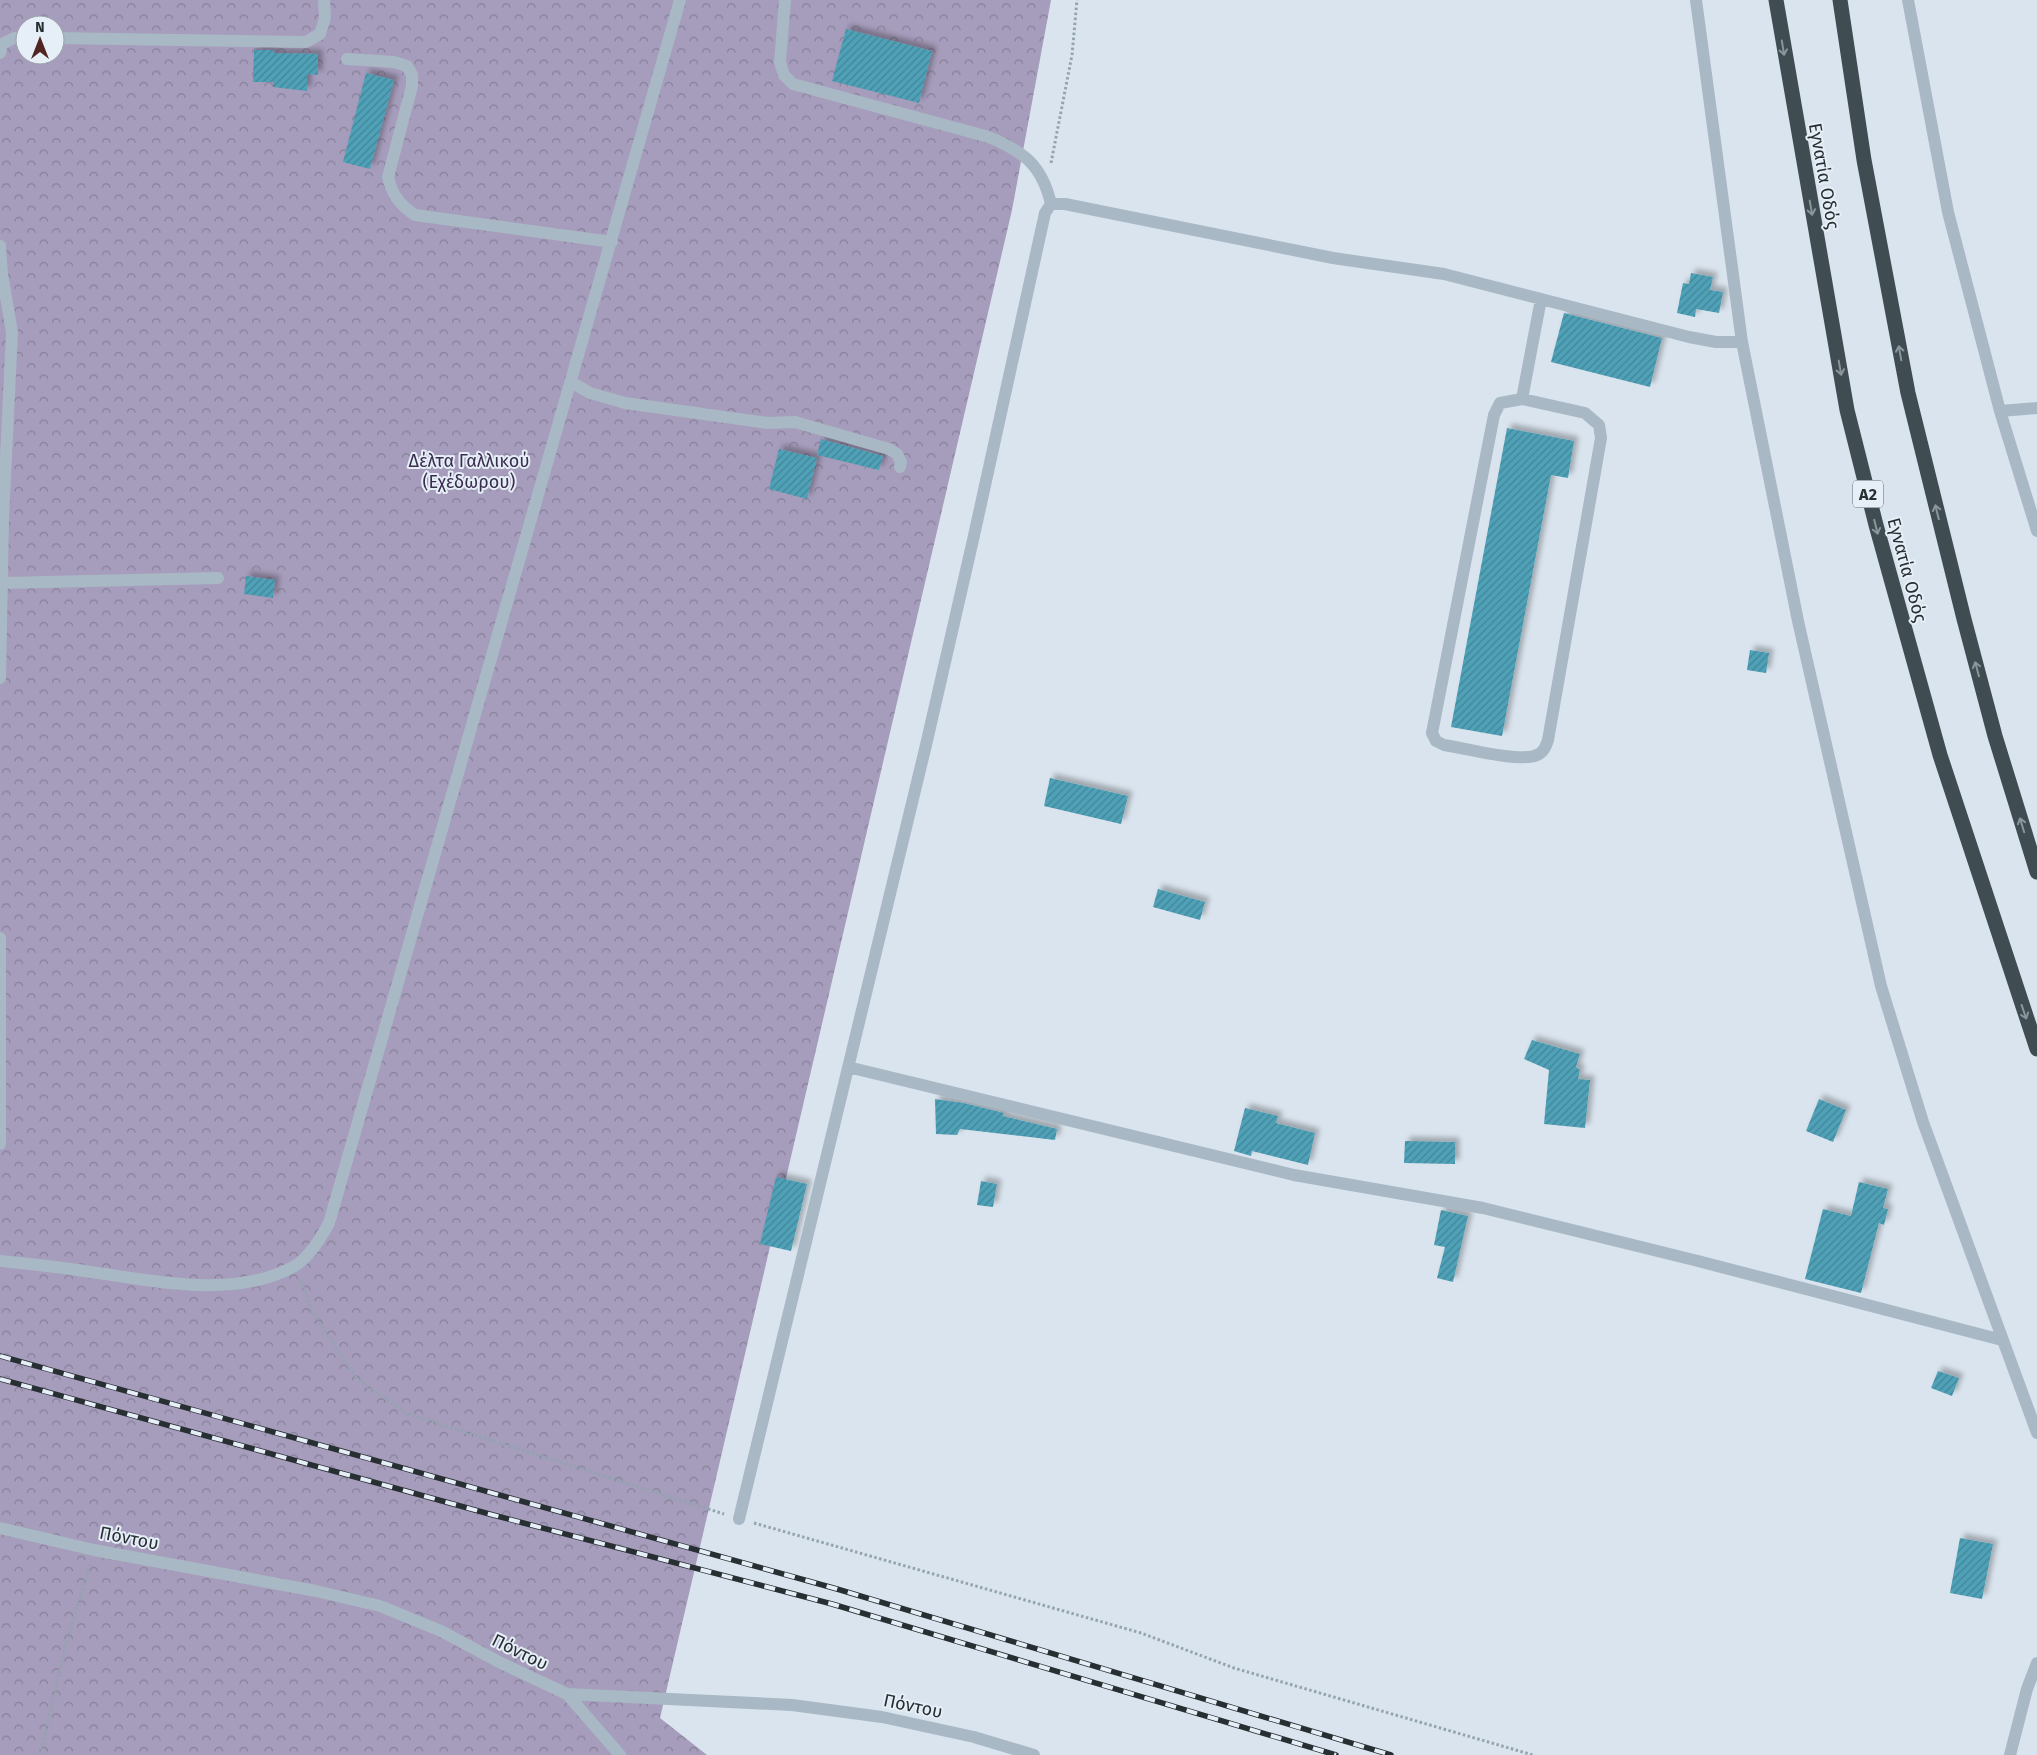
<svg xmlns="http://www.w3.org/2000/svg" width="2037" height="1755" viewBox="0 0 2037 1755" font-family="'Fira Sans',sans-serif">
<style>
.park{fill:url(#park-crowns);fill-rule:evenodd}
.building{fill:url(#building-hatch);filter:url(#shadow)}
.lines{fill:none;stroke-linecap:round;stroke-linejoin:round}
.path{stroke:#92a4b0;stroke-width:3;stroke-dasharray:2.5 2.5;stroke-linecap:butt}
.minor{stroke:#a8b8c5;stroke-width:12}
.highway{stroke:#3f4d52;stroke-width:15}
.rail-casing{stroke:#272f32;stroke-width:5.5}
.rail{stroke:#e6eef7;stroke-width:4;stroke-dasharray:11;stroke-linecap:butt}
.oneway{stroke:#8a959c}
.labels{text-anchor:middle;stroke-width:4;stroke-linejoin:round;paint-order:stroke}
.shield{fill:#e6eef7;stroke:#60686d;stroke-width:1}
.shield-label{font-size:16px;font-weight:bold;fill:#272f32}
.street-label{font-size:18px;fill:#272f32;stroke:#e6eef7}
.park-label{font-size:18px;fill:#392e4e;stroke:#e6eef7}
</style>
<defs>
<pattern id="park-crowns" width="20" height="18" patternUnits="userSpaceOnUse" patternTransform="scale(1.25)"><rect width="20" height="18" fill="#a69cbb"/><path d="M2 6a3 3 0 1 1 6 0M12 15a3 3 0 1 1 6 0" fill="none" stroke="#878099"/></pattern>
<pattern id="building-hatch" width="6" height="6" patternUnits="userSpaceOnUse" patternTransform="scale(1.25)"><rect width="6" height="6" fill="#4fa1b8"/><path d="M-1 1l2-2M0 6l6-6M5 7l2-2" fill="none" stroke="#428496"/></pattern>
<filter id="shadow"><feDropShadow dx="4.5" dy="-4.5" stdDeviation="2.5" flood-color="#0004"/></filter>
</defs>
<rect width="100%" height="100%" fill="#dae4ee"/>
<path class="park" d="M0 0H1051L1012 210 660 1718 707 1755H0ZM25 25H55V55H25Z"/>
<path class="building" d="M846 29 932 51 919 103 832 81Z
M254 50H274V53L318 54V75L307 74V91L273 87V82H253Z
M366 73 394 80 370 169 343 162Z
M1691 273 1713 277 1710 290 1723 292 1719 313 1696 309 1695 317 1677 313 1683 283 1689 284Z
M1564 313 1662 338 1650 387 1551 362Z
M1507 428 1574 441 1568 478 1551 475 1502 736 1451 727Z
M821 439 883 456 879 470 817 455Z
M779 449 817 458 807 499 769 489Z
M246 576 275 580 273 598 244 594Z
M1750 650 1769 653 1766 673 1747 670Z
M1050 778 1128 796 1121 824 1044 806Z
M1158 889 1205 902 1200 920 1153 907Z
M1532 1040 1580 1054 1576 1067 1580 1070 1578 1079 1590 1080 1585 1128 1544 1124 1549 1070 1524 1059Z
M935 1099 964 1103 1004 1113 1003 1116 1057 1129 1055 1140 960 1129 957 1135 936 1134Z
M1819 1099 1846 1110 1833 1142 1806 1131Z
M1245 1108 1278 1116 1276 1123 1315 1133 1308 1165 1252 1151 1251 1156 1234 1151Z
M1405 1141 1455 1142V1164L1404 1163Z
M776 1177 807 1184 791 1251 760 1244Z
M981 1181 997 1184 993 1207 977 1205Z
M1859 1182 1888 1189 1883 1208 1888 1209 1884 1225 1879 1223 1861 1293 1805 1279 1823 1209 1851 1216Z
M1441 1210 1468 1216 1453 1282 1437 1278 1445 1247 1434 1245Z
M1938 1371 1959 1378 1952 1396 1931 1388Z
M1960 1538 1993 1544 1982 1599 1950 1593Z"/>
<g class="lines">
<path class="path" d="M1051 163 1072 55 1077 0
M301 1281 313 1313 357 1379 408 1414 724 1514
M754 1523 1141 1633 1234 1668 1533 1755
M40 1755 66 1644 90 1565"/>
<path class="minor" d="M1696 0 1742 342 1798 621 1881 986 1923 1122 2037 1433
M1908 0 1948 212 2000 411 2037 531
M55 38 306 42 320 34 325 18 324 0
M0 53 2 44 14 38H25
M347 59 394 62 407 66 412 75V86L388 177C392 195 400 205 415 215L612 242
M1051 204H1065L1333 258 1444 274 1689 337 1716 342H1742
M0 246 2 274 12 332 3 519 0 678
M571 382 590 393 625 403 768 423 795 422 889 449 897 454 901 462 900 467
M1522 399 1500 403 1494 415 1432 733 1436 741 1444 745C1464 748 1520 763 1537 755 1544 752 1546 746 1548 740L1601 438 1599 425 1585 413 1522 399 1541 299
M2000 411 2037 408
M2 583 218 578
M0 938V1144
M848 1067 1294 1175 1483 1208 1698 1261 2002 1340
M0 1261C33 1264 66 1268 98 1273 159 1282 236 1298 293 1267 308 1259 321 1238 329 1223L680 0
M739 1519 926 745 973 540 1045 213 1051 204C1042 165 1024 152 989 137L793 84 784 75 780 62 785 0
M0 1528 94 1550 316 1591 380 1606 441 1631 501 1663 567 1694 792 1705 882 1717 974 1737 1034 1755
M567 1694 620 1755
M2010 1755 2027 1689 2037 1663"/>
<path class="highway" d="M1776 0 1847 410 1876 525 1940 755 2037 1049
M1840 0 1864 160 1908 393 1964 619 1995 736 2037 872"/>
<defs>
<path id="rail" d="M0 1356 837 1589 1391 1755
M0 1379 493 1515 832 1604 1336 1755"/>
</defs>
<use href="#rail" class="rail-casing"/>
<use href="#rail" class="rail"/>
</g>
<defs><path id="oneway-shaft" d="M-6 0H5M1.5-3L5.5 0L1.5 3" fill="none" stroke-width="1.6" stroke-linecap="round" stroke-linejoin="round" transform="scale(1.25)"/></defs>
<g class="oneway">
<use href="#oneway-shaft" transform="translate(1783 48) rotate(81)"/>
<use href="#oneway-shaft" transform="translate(1811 208) rotate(80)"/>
<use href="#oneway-shaft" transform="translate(1900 353) rotate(-100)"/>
<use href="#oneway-shaft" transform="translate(1840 368) rotate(80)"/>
<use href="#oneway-shaft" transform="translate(1937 512) rotate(-104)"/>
<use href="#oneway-shaft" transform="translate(1876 527) rotate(76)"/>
<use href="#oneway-shaft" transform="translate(1977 669) rotate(-105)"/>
<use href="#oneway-shaft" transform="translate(2022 825) rotate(-107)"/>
<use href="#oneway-shaft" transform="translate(2024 1012) rotate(71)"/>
</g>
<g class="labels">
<rect class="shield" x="1853" y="480.5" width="30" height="27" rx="4"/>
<g class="shield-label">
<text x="1868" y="500">Α2</text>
</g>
<g class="street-label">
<text transform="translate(1824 176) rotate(80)" y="6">Εγνατία Οδός</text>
<text transform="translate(1907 570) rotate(75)" y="6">Εγνατία Οδός</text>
<text transform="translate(129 1538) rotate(11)" y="6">Πόντου</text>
<text transform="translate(520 1652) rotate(26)" y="6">Πόντου</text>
<text transform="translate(913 1706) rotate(12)" y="6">Πόντου</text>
</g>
<g class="park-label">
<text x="469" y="467">Δέλτα Γαλλικού<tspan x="469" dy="21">(Εχέδωρου)</tspan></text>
</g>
</g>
<g transform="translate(40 40)"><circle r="24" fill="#e6eef7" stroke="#9aa2a8"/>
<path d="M0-4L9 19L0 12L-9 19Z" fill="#4f2422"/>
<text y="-8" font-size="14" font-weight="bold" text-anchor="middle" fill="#272f32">N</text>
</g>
</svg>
